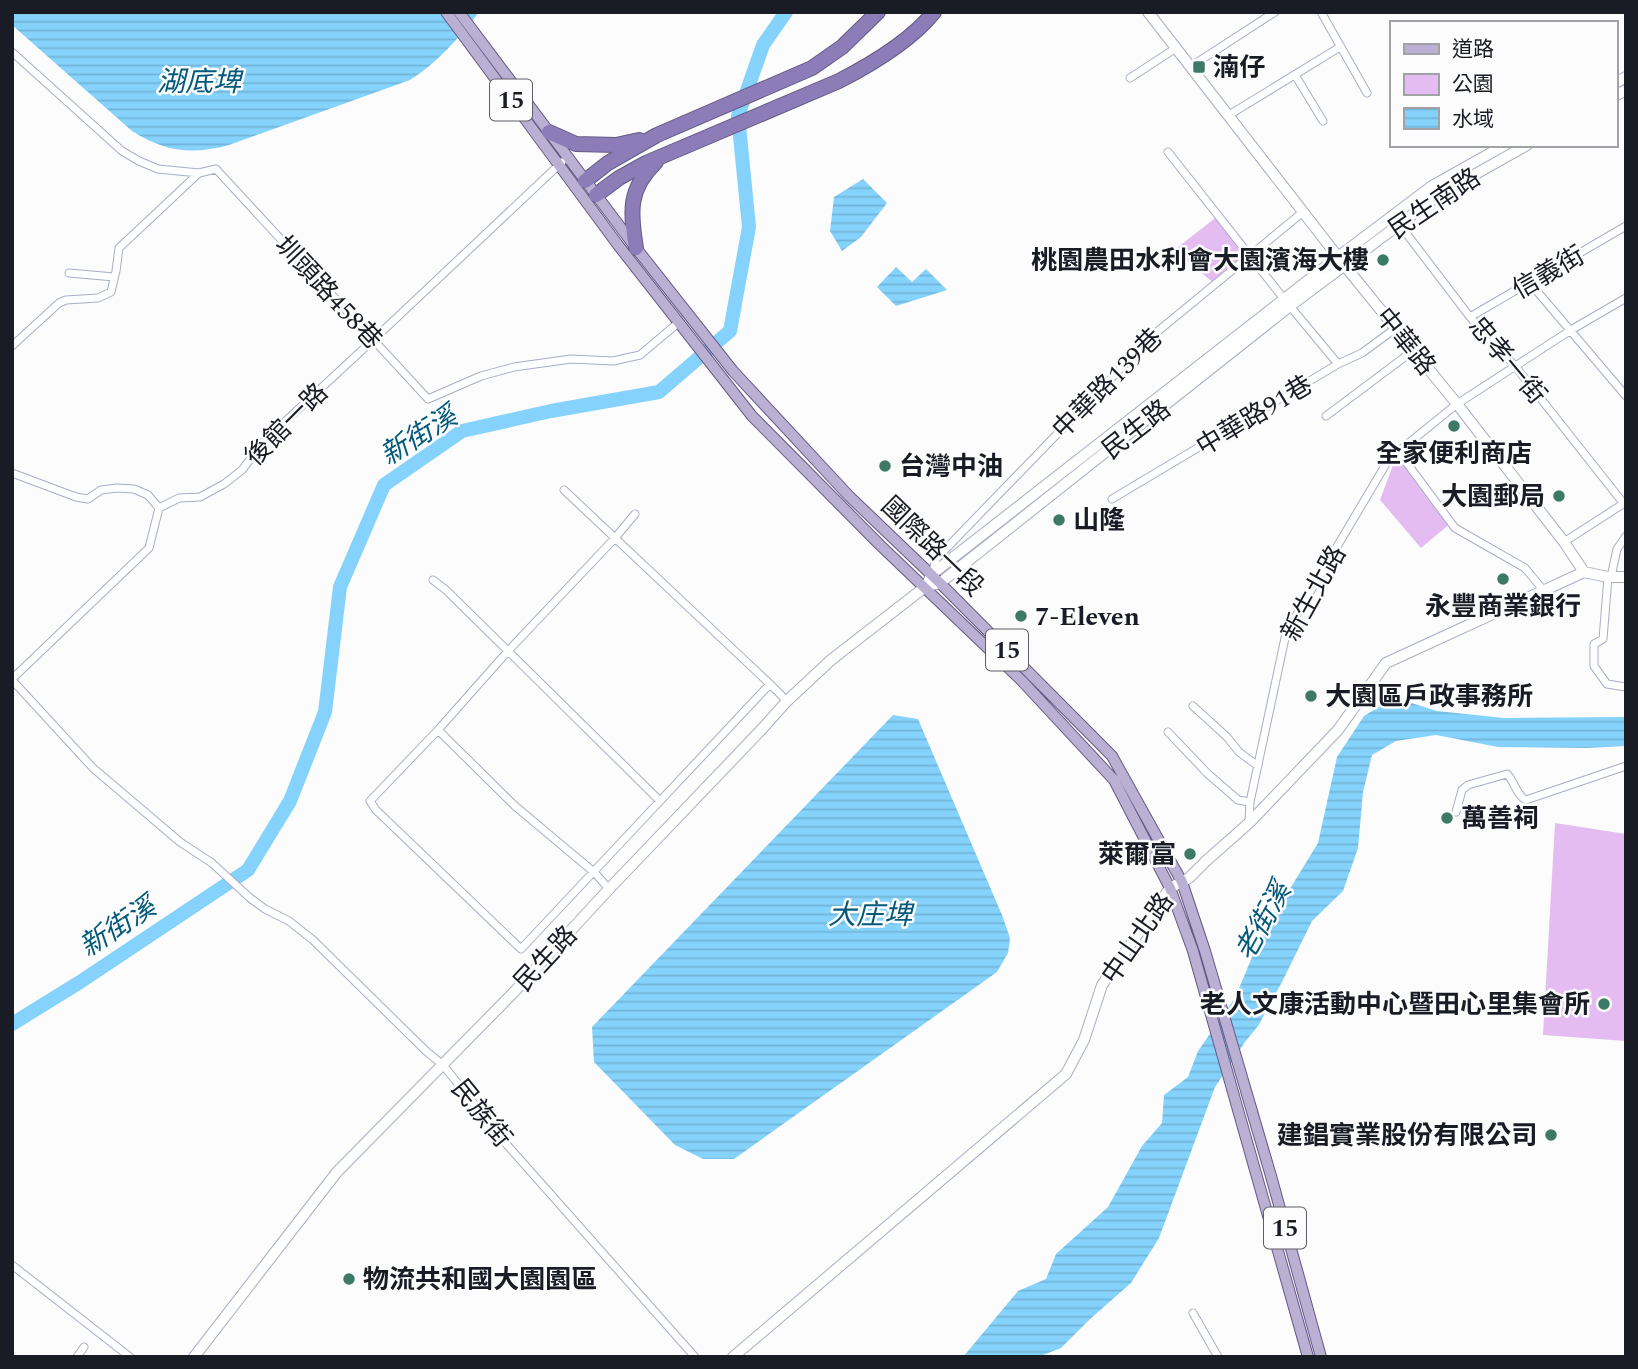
<svg xmlns="http://www.w3.org/2000/svg" width="1638" height="1369" viewBox="0 0 1638 1369" font-family="Spectral,'Noto Sans TC',serif">
<style>
.green{fill:#e4bcf2}
.water{fill:url(#water-rules)}
.lines{fill:none;stroke-linecap:round;stroke-linejoin:round}
.river{stroke:#85d2fc;stroke-width:14}
.street-casing{stroke:#a7adc8;stroke-width:9}
.secondary-casing{stroke:#a7adc8;stroke-width:12}
.primary-casing{stroke:#645a85;stroke-width:12}
.highway-casing{stroke:#645a85;stroke-width:16}
.street{stroke:#fff;stroke-width:7}
.secondary{stroke:#fff;stroke-width:10}
.primary{stroke:#bab0d4;stroke-width:10}
.highway{stroke:#8c7cb8;stroke-width:14}
.poi-dot{fill:#3c7a66;stroke:#fbfcfb;stroke-width:2.5}
.labels{text-anchor:middle;stroke-width:5;stroke-linejoin:round;paint-order:stroke}
.shield{fill:#fbfcfb;stroke:#5d5e65;stroke-width:2}
.shield-label{font-size:24px;font-weight:bold;fill:#191b25}
.poi-label{font-size:26px;font-weight:bold;fill:#191b25;stroke:#fbfcfb;text-anchor:start}
.street-label{font-size:26px;fill:#191b25;stroke:#fbfcfb}
.water-label{font-size:28px;font-style:italic;fill:#03597b;stroke:#fbfcfb}
</style>
<defs>
<pattern id="water-rules" width="6" height="5" patternUnits="userSpaceOnUse" patternTransform="scale(1.75)"><rect width="6" height="5" fill="#85d2fc"/><path d="M0 2.5h6" fill="none" stroke="#72b4d8"/></pattern>
</defs>
<rect width="100%" height="100%" fill="#fbfcfb"/>
<path class="green" d="M1218 216 1250 257 1216 285 1174 250Z
M1401 461 1451 523 1421 548 1380 500 1393 465Z
M1555 823 1626 834V1041L1543 1035Z"/>
<path class="water" d="M12 12H479C460 37 437 63 410 80L229 145C192 155 165 152 132 131L12 25Z
M863 179 887 203 861 237 842 251 830 231 834 197Z
M896 267 912 282 926 269 947 290 896 306 877 287Z
M1405 701 1437 711 1504 718 1626 717V746L1587 748 1498 747 1436 735 1396 741 1372 755 1363 792 1358 848 1343 891 1312 921 1282 982 1258 1026 1245 1042 1215 1087 1159 1238 1131 1283 1089 1320 1061 1348 1038 1357H963L1018 1291 1046 1279 1056 1254 1108 1207 1142 1146 1162 1123 1164 1095 1188 1077 1198 1051 1235 998 1260 938 1318 843 1337 757 1364 716 1385 703Z
M893 715 918 719 1002 915 1010 938 1008 953 997 972 734 1159H703L675 1145 594 1062 592 1027Z"/>
<g class="lines">
<path class="river" d="M12 1024 80 982 248 870 290 801 325 712 340 587 384 485 462 431 551 411 659 392 730 331 749 227 738 116 763 45 786 12"/>
<defs>
<path id="street" d="M1321 12 1367 93
M12 52 122 151 139 161 158 169 199 173 216 169 428 399 481 376 514 367 571 359 613 361 640 355 678 323
M1190 67 1275 12
M1295 75 1323 121
M1130 78 1176 48
M1229 115 1340 47
M1168 152 1284 299 1338 364
M1393 216 1470 317 1515 366 1624 504
M69 273 114 277
M1530 283 1626 396
M1470 317 1626 226
M12 346 59 303 66 300 98 298 111 292 116 271 119 248 199 173
M1326 416 1414 350
M1398 451 1455 528 1525 568 1544 591
M12 473 76 497 88 499 101 490 117 488 134 489 148 495 159 508
M564 490 770 684 660 801
M1112 499 1338 364 1362 353 1396 328
M1564 542 1626 502
M932 574 936 559 1152 336 1303 212
M1608 577 1603 639 1594 644V666L1607 684 1626 687
M1611 577 1617 549 1626 536
M433 580 446 590 508 651 615 538 635 514
M508 651 660 801 521 949 376 810 370 801 438 730Z
M12 679 149 548 159 508 179 498 200 497 224 484 242 470 264 441 373 340 562 162
M12 680 93 768 180 842 212 863 250 898 265 909 289 921 313 940 426 1051 443 1065 508 1146 695 1357
M770 684 787 701
M1193 706 1227 737 1239 752 1258 766
M438 730 515 806 595 873 609 889
M1168 732 1207 773 1238 800 1250 802
M1456 812 1462 790 1468 785 1507 774C1515 782 1516 795 1526 800L1626 766
M1249 823 1250 802 1285 638 1291 624 1389 459 1457 404 1571 330 1626 298
M12 1265 130 1357
M1193 1313 1218 1357
M77 1357 84 1347"/>
<path id="secondary" d="M1148 12 1345 266 1457 404 1564 542 1584 572
M1615 83 1626 77
M1615 96 1626 90
M928 582 932 574 1338 257 1432 186 1505 145
M194 1357 337 1172 515 991 609 889 762 729 787 701 831 660 925 587 940 583 1290 306 1440 194 1527 145
M733 1357 1066 1074 1084 1040 1102 985 1170 888 1189 878 1206 861 1249 823 1338 730 1386 663 1584 572 1608 577H1626"/>
<path id="primary" d="M446 12 618 245 752 416 880 545 1022 681 1114 780 1170 888 1193 951 1308 1357
M459 12 636 248 733 371 849 496 940 583 1112 756 1182 882 1205 951 1271 1176 1321 1357"/>
<path id="highway" d="M549 132 576 144 616 145 639 140
M585 181 608 163 657 135 812 68 842 47 878 12
M596 195 619 178 646 163 839 81C872 64 911 41 934 12
M636 248C630 212 628 189 656 162"/>
</defs>
<use href="#street" class="street-casing"/>
<use href="#secondary" class="secondary-casing"/>
<use href="#primary" class="primary-casing"/>
<use href="#highway" class="highway-casing"/>
<use href="#street" class="street"/>
<use href="#secondary" class="secondary"/>
<use href="#primary" class="primary"/>
<use href="#highway" class="highway"/>
</g>
<g class="poi-dot">
<rect x="1192" y="60" width="14" height="14" rx="3.5"/>
<circle cx="1383" cy="260" r="7"/>
<circle cx="1454" cy="426" r="7"/>
<circle cx="885" cy="466" r="7"/>
<circle cx="1559" cy="496" r="7"/>
<circle cx="1059" cy="520" r="7"/>
<circle cx="1503" cy="579" r="7"/>
<circle cx="1021" cy="616" r="7"/>
<circle cx="1311" cy="696" r="7"/>
<circle cx="1447" cy="818" r="7"/>
<circle cx="1190" cy="854" r="7"/>
<circle cx="1604" cy="1004" r="7"/>
<circle cx="1551" cy="1135" r="7"/>
<circle cx="349" cy="1279" r="7"/>
</g>
<g class="labels">
<g class="shield">
<rect x="490" y="79.5" width="42" height="41" rx="5"/>
<rect x="986" y="629.5" width="42" height="41" rx="5"/>
<rect x="1264" y="1207.5" width="42" height="41" rx="5"/>
</g>
<g class="shield-label">
<text x="511" y="108">15</text>
<text x="1007" y="658">15</text>
<text x="1285" y="1236">15</text>
</g>
<g class="poi-label">
<text x="1213" y="76">湳仔</text>
<text x="1369" y="269" text-anchor="end">桃園農田水利會大園濱海大樓</text>
<text x="1454" y="462" text-anchor="middle">全家便利商店</text>
<text x="899" y="475">台灣中油</text>
<text x="1545" y="505" text-anchor="end">大園郵局</text>
<text x="1073" y="529">山隆</text>
<text x="1503" y="615" text-anchor="middle">永豐商業銀行</text>
<text x="1035" y="625">7-Eleven</text>
<text x="1325" y="705">大園區戶政事務所</text>
<text x="1461" y="827">萬善祠</text>
<text x="1176" y="863" text-anchor="end">萊爾富</text>
<text x="1590" y="1013" text-anchor="end">老人文康活動中心暨田心里集會所</text>
<text x="1537" y="1144" text-anchor="end">建錩實業股份有限公司</text>
<text x="363" y="1288">物流共和國大園園區</text>
</g>
<g class="street-label">
<text transform="translate(1434 203) rotate(-34)" y="9">民生南路</text>
<text transform="translate(1548 272) rotate(-30)" y="9">信義街</text>
<text transform="translate(329 292) rotate(47)" y="9">圳頭路458巷</text>
<text transform="translate(1406 341) rotate(51)" y="9">中華路</text>
<text transform="translate(1508 360) rotate(50)" y="9">忠孝一街</text>
<text transform="translate(1107 383) rotate(-45)" y="9">中華路139巷</text>
<text transform="translate(1254 415) rotate(-31)" y="9">中華路91巷</text>
<text transform="translate(286 424) rotate(-45)" y="9">後館一路</text>
<text transform="translate(1136 429) rotate(-38)" y="9">民生路</text>
<text transform="translate(933 546) rotate(44)" y="9">國際路一段</text>
<text transform="translate(1313 593) rotate(-61)" y="9">新生北路</text>
<text transform="translate(1137 938) rotate(-55)" y="9">中山北路</text>
<text transform="translate(545 958) rotate(-47)" y="9">民生路</text>
<text transform="translate(482 1113) rotate(51)" y="9">民族街</text>
</g>
<g class="water-label">
<text x="199" y="91">湖底埤</text>
<text transform="translate(418 435) rotate(-32)" y="10">新街溪</text>
<text x="870" y="924">大庄埤</text>
<text transform="translate(1262 921) rotate(-61)" y="10">老街溪</text>
<text transform="translate(117 926) rotate(-33)" y="10">新街溪</text>
</g>
</g>
<rect width="1638" height="1369" fill="none" stroke="#191b25" stroke-width="28"/>
<rect x="1390" y="21" width="228" height="126" fill="#fbfcfb" stroke="#a1a2a5" stroke-width="2"/>
<rect x="1404" y="44" width="35" height="10" fill="#bab0d4" stroke="#a1a2a5" stroke-width="2"/>
<text x="1452" y="56" font-size="21" fill="#191b25">道路</text>
<rect x="1404" y="74" width="35" height="21" fill="#e4bcf2" stroke="#a1a2a5" stroke-width="2"/>
<text x="1452" y="91" font-size="21" fill="#191b25">公園</text>
<rect x="1404" y="108" width="35" height="21" fill="url(#water-rules)" stroke="#a1a2a5" stroke-width="2"/>
<text x="1452" y="126" font-size="21" fill="#191b25">水域</text>
</svg>
